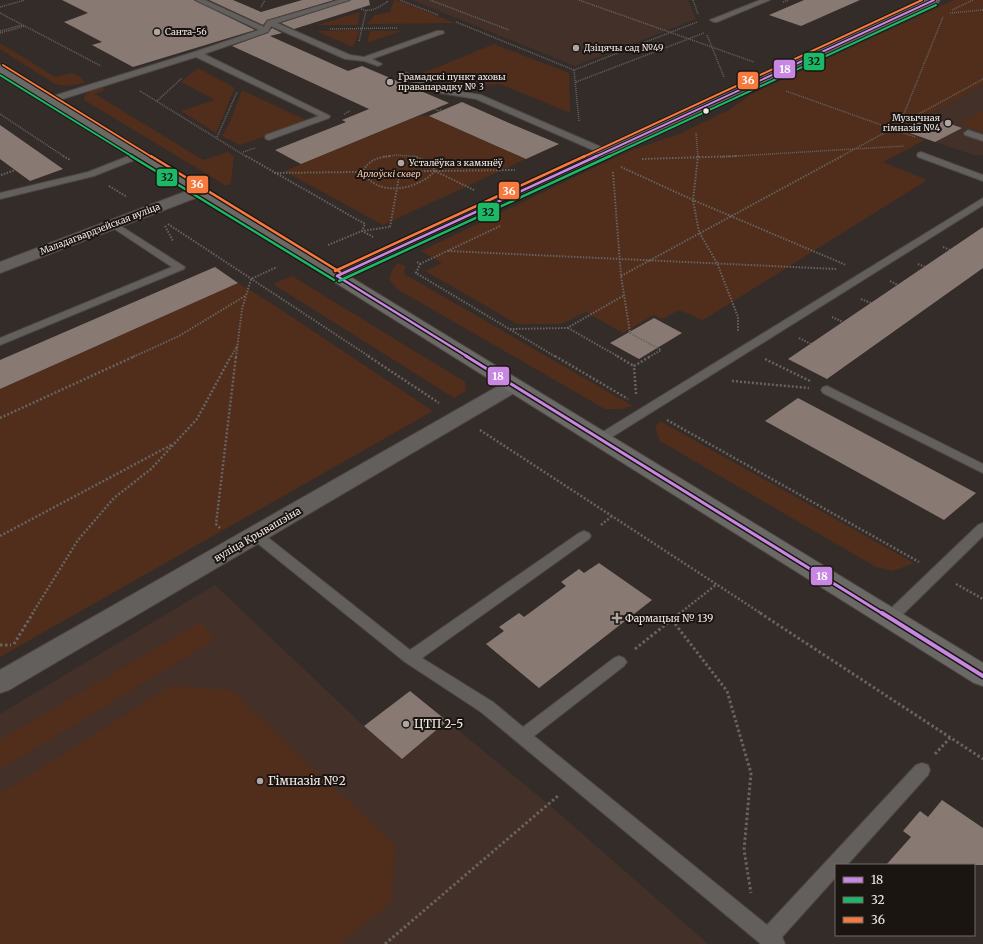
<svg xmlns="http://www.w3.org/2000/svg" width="983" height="944" viewBox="0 0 983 944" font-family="Merriweather,serif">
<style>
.built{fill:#433129}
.green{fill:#512d1b}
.building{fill:#887a73}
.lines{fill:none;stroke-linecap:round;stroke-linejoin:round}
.lane-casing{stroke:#4e4744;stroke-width:2}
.street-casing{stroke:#4e4744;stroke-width:2}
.secondary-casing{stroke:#4e4744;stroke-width:2}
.primary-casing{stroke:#4e4744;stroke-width:2}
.path-far3{stroke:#676462;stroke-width:1.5;stroke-dasharray:1 1;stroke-linecap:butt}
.path-far2{stroke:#676462;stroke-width:2;stroke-dasharray:1.5 1.5;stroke-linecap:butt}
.path-far1{stroke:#676462;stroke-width:2.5;stroke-dasharray:2 2;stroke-linecap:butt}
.path{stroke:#676462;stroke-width:3;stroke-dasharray:2.5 2.5;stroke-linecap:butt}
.lane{fill:#625f5d;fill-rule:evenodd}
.street{fill:#625f5d;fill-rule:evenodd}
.secondary{fill:#64625f;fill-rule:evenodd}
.primary{fill:#6b6966;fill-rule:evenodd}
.bus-1-far3-casing{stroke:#1b1512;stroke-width:4}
.bus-1-far2-casing{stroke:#1b1512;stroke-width:5}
.bus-1-far1-casing{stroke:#1b1512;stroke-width:6}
.bus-1-casing{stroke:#1b1512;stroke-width:7}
.bus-2-far1-casing{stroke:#1b1512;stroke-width:4}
.bus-2-casing{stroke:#1b1512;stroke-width:5}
.bus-3-far1-casing{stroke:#1b1512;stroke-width:4}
.bus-3-casing{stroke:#1b1512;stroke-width:5}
.bus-1-far3{stroke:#c787e3;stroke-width:2}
.bus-1-far2{stroke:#c787e3;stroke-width:2.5}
.bus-1-far1{stroke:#c787e3;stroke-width:3}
.bus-1{stroke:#c787e3;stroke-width:4}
.bus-2-far1{stroke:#1ab867;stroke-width:2}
.bus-2{stroke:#1ab867;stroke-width:2.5}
.bus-3-far1{stroke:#f6793e;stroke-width:2}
.bus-3{stroke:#f6793e;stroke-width:2.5}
.poi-dot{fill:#afa6a3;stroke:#1b1512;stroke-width:1.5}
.bus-dot{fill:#f1e8e4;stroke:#1b1512;stroke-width:1.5}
.labels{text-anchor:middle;stroke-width:4;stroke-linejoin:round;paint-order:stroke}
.far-poi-label{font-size:9px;fill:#f1e8e4;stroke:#1b1512;text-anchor:start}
.far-park-label{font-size:9px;font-style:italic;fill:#fdcbb4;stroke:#1b1512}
.far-street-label{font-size:9px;fill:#f1e8e4;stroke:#1b1512}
.street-label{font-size:10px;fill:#f1e8e4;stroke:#1b1512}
.poi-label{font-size:10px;fill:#f1e8e4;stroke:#1b1512;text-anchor:start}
.near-poi-label{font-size:12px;fill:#f1e8e4;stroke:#1b1512;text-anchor:start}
.line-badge{stroke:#1b1512;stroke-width:1.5}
.badge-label{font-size:11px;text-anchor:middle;font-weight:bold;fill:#fff}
.pale-badge-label{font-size:11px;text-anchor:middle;font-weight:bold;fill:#111}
</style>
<rect width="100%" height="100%" fill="#342c29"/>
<path class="built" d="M412 0H688L696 19 575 66Z
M983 85V155H973L901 130Z
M215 585 364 726 402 759 447 721 547 803 708 944H0V714Z"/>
<path class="green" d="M394 0H396L455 23 367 24 375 15 390 12Z
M954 0H983V85L901 130 925 140 883 162 927 180 703 320 679 310 662 319 654 315 623 333 586 312 561 324H517L425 271 442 263 421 251 629 151 679 134 729 110 752 94Z
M360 12 358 25H317Z
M360 30 353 47 316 31Z
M370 31H401L367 43Z
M0 43 55 77 72 73 81 77 85 83 66 86 55 84 0 49Z
M494 44 569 73 570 113 500 84 454 87 423 73Z
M198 68 235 88 216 133 181 111 215 100 181 82Z
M101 87 105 90 95 94 203 160 228 152 234 156 231 183 229 185H225L84 100V96L91 91Z
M242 90 308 121 240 145 222 136 230 122Z
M983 111V132L960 124Z
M418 116H429L526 159 383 225 284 171Z
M398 263 405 266 404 274 633 406 621 409H605L397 289 389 279 393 269Z
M292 276 465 382 466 391 454 398 273 284Z
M238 283 274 305 433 411 0 657V389Z
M660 421 914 563 893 571 876 567 660 441 655 427Z
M200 622 216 639 0 770V740Z
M170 686 231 690 396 846 391 902 340 944H0V794Z"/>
<path class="building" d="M62 0H194L255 30 133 67 92 45 102 42 64 22 88 13Z
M209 0H233L261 12 302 0H334L267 20 263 25Z
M351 0H369L370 5 294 29 281 23Z
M804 0H860L801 26 769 15Z
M272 28 282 33 270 36 348 71 362 66 449 103 301 164 275 150 346 122 342 120 369 109 232 46 268 33Z
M462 102 509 123 559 144 526 159 429 116Z
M927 116 962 128 935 142 901 130Z
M0 125 63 169 30 181 0 159Z
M983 227V268L827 379 788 359Z
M215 267 238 283 0 389V360Z
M654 318 682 333 639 359 610 343Z
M798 398 847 424 976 493 944 520 765 421Z
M599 563 652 600 539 688 486 644 504 631 499 627 519 613 524 617 566 586 561 582 579 569 584 573Z
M410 691 447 721 402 759 364 726Z
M942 800 983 828V865H886L911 837 903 831 920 811 928 817Z"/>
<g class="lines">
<defs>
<path id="lane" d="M195 0H205L264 27 267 21 339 0H350L277 23 350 55 364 57 437 31H443L444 33 372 59 382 64 378 66 364 61 345 59 271 26 268 32 204 54 330 116 329 118 269 140 266 139 265 137 266 135 319 116 196 57 53 102H50L46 100 47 98 194 52 259 30Z
M760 0H770L717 22H714L710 20Z
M398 72H404L445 89 481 95 608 150 609 152 605 155 602 154 476 99 440 93 398 76Z
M968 130 983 135V141L965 135 964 133Z
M139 152 142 153 143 155 142 157 94 176 0 199V193L88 172Z
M921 152 983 175V181L918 157 917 155 918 153Z
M983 198V205L604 442H596L594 439 596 436Z
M113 221 185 267 184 269 0 345V338L172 267 110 226 108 224 110 222Z
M827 386 983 464V473L823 393 821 390 823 387Z
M983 523V536L895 622 890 624 885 622 883 618 885 614 978 525Z
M256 530 261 532 410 650 579 533 584 531 589 533 591 536 589 539 422 658 493 702 523 727 614 658 619 656 624 658 627 662 624 666 534 736 767 925 916 765 922 763 928 765 930 770 928 775 847 865H836V877L782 937 785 944H761L481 712 405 662 251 538 249 535 251 532Z"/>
<path id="street" d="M200 186 206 188 208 191 206 194 0 273V262Z
M514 379 521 381 524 385 521 389 9 690 0 693V670L507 381Z"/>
<path id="secondary" d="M924 0H940L938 3 343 280 337 281 331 280 328 276 331 272Z"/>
<path id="primary" d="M0 65 5 66 983 663V686L974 683 194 194 0 75Z"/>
</defs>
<use href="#lane" class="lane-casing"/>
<use href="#street" class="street-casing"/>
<use href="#secondary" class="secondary-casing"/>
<use href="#primary" class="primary-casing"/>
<path class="path-far3" d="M400 0 438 15
M430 0 509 30
M579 0 754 62
M693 0 698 14
M783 2 789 0
M0 7 25 0
M261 7 265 0
M361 9C370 13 379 7 387 2V0
M952 10 973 0
M0 13 101 66
M950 13 983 10
M456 22 574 70
M330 29 397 28
M0 31 22 25
M0 33 25 26
M707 35 724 77
M359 41 366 11
M576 82 704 33
M140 91 247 157
M786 91 915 137
M157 101 182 78
M435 109 438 111 442 109
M0 114 65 157
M344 114 350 111
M579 121 574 70 697 22
M897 131 943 17
M696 133 698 157
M217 137 237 92
M243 152 255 148
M384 157 397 155 418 157
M720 157 904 146
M840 157 983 79"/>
<path class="path-far2" d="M63 156 70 160
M246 156 365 224 362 231 373 237
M390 156C379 157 369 160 363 171 376 198 418 190 435 171L429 162 413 156
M698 156 693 200 699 232 717 263 738 317V331
M642 159 738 156
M621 167 693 200 846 265
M435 171 474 190
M613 172 621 276 630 333 661 350 649 357
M274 173 515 170
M1 175 15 170
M109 186 127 197
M168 224 370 357
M165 226 173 241
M390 227 400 171
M328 245 362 231 389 227
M943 247 950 250
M448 251 836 269
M417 262 420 264 416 273 556 357
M420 264 500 226
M918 264 925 267
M621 276 842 156
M890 281 898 285
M861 299 871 303
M832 317 843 322
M568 328 619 357
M510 329 567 328 623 296
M799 338 811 344
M133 357 179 336 245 296
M231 357 237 346
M236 357 242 309 251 279 277 267"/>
<path class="path-far1" d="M368 356 439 403
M555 356 628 399
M617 356 634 366
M765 359 810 381
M732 381 809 388
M636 394 634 366 651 356
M0 418 135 356
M667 420 919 562
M480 430 762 614
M601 525 612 516
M220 528 216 524 236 356
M0 536 173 444
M956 584 983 599
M32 614 78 540 114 498 151 469 197 419 231 356
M679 614 717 584"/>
<path class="path" d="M760 613 983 759
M672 620 727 691 751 773 744 850 751 893
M14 644 33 613
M0 645H11
M635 649 680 613
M935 754 950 738
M385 944 559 795"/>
<use href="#lane" class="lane"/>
<use href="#street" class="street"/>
<use href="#secondary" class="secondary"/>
<use href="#primary" class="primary"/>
<defs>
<path id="bus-1-far3" d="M595 157 934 0"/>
<path id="bus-1-far2" d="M337 276 468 357
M337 276 597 156"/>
<path id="bus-1-far1" d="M466 356 883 614"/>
<path id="bus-1" d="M882 613 983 676"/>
<path id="bus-2-far1" d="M0 75 133 157
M608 157 936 5"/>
<path id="bus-2" d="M131 156 334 280
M339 281 610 156"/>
<path id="bus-3-far1" d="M3 65 152 157
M583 157 922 0"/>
<path id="bus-3" d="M151 156 340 272
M335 271 585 156"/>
</defs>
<use href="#bus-1-far3" class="bus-1-far3-casing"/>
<use href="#bus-1-far2" class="bus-1-far2-casing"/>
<use href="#bus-1-far1" class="bus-1-far1-casing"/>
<use href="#bus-1" class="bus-1-casing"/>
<use href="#bus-2-far1" class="bus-2-far1-casing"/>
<use href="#bus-2" class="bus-2-casing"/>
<use href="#bus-3-far1" class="bus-3-far1-casing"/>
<use href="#bus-3" class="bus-3-casing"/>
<use href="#bus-1-far3" class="bus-1-far3"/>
<use href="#bus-1-far2" class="bus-1-far2"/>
<use href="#bus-1-far1" class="bus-1-far1"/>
<use href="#bus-1" class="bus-1"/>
<use href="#bus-2-far1" class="bus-2-far1"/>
<use href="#bus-2" class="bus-2"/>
<use href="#bus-3-far1" class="bus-3-far1"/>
<use href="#bus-3" class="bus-3"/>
</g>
<g class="poi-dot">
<circle cx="157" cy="32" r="4"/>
<circle cx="576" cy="48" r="4"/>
<circle cx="390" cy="82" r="4"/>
<circle cx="948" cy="123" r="4"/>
<circle cx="401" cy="163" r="4"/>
<path d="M615 612h4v4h4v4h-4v4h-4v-4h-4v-4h4z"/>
<circle cx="406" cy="724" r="4"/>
<circle cx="260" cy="781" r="4"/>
</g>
<circle class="bus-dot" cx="706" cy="111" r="3.5"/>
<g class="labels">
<g class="far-poi-label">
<text x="165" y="35">Санта-56</text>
<text x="584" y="51">Дзіцячы сад №49</text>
<text x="398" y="80">Грамадскі пункт аховы<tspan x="398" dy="10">правапарадку № 3</tspan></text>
<text x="940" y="121" text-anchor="end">Музычная<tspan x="940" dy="10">гімназія №4</tspan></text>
<text x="409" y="166">Усталёўка з камянёў</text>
</g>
<g class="far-park-label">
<text x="389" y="177">Арлоўскі сквер</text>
</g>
<g class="far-street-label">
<text transform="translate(100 229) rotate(-21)" y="3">Маладагвардзейская вуліца</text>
</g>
<g class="street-label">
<text transform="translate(257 534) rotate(-30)" y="4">вуліца Крывашэіна</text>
</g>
<g class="poi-label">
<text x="625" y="622">Фармацыя № 139</text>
</g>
<g class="near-poi-label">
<text x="414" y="728">ЦТП 2-5</text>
<text x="268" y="785">Гімназія №2</text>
</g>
</g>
<g class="line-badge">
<rect x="803" y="52" width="22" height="19" rx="4" fill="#1ab867"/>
<rect x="773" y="59" width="23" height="20" rx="4" fill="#c787e3"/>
<rect x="737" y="71" width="22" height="19" rx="4" fill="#f6793e"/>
<rect x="156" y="168" width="22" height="19" rx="4" fill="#1ab867"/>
<rect x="186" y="175" width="23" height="19" rx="4" fill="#f6793e"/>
<rect x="498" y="181" width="22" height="19" rx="4" fill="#f6793e"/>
<rect x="477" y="202" width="23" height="20" rx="4" fill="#1ab867"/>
<rect x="487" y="366" width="23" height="20" rx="4" fill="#c787e3"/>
<rect x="810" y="566" width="23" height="20" rx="4" fill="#c787e3"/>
</g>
<g class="badge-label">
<text x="785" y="73">18</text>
<text x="748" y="84">36</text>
<text x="197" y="188">36</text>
<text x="509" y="195">36</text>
<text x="498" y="380">18</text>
<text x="822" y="580">18</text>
</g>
<g class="pale-badge-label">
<text x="814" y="65">32</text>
<text x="167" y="181">32</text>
<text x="488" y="216">32</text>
</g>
<rect x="835" y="864" width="140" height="72" fill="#1b1512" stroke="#716966"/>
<rect x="843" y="877" width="20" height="6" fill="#c787e3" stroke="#716966"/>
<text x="871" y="884" font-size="12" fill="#f1e8e4">18</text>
<rect x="843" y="897" width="20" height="6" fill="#1ab867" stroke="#716966"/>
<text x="871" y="904" font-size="12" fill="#f1e8e4">32</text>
<rect x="843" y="917" width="20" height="6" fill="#f6793e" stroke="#716966"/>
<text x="871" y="924" font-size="12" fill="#f1e8e4">36</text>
</svg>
